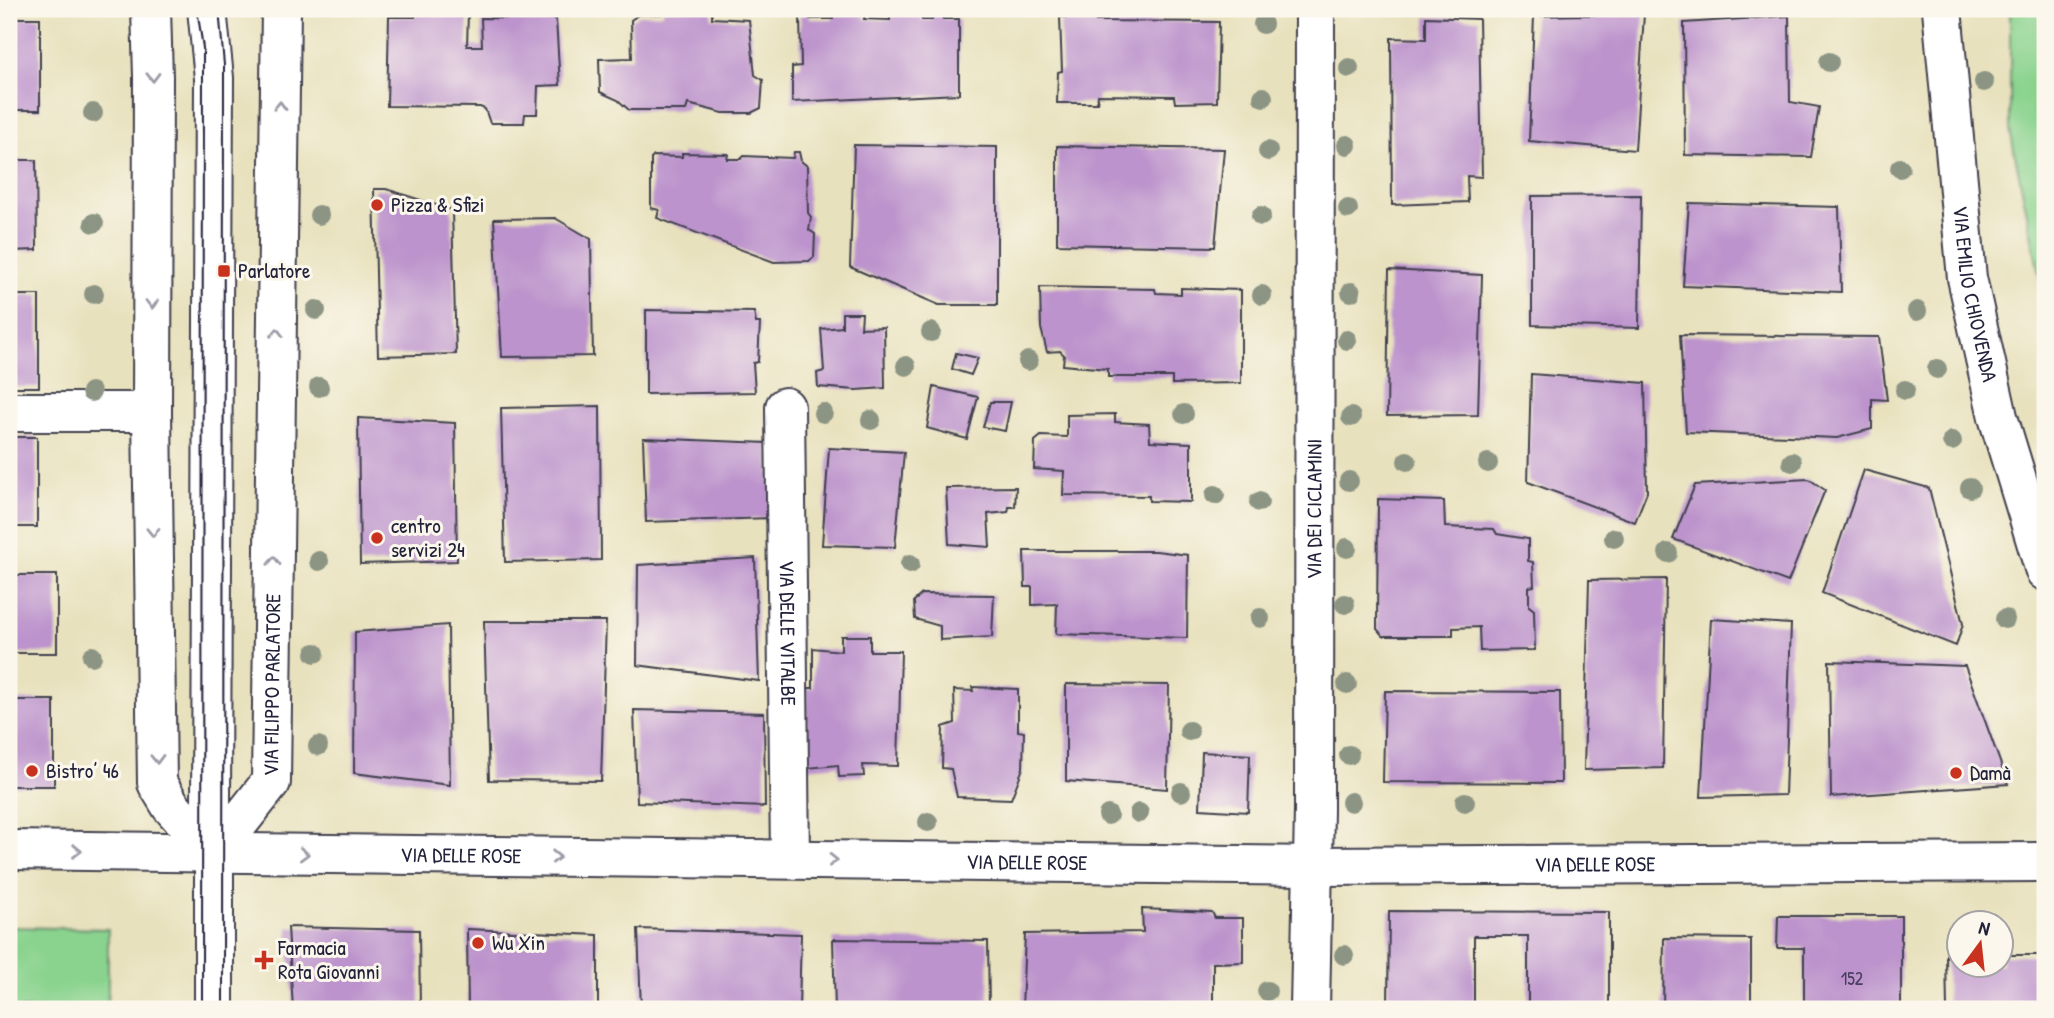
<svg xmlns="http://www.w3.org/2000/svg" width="2054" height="1018" viewBox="0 0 2054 1018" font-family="'Patrick Hand',sans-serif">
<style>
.green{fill:#8ad38e;stroke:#567a64;stroke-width:2}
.building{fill:#bc93cc}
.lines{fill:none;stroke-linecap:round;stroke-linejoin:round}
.minor-casing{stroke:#403f4e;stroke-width:42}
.minor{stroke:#fff;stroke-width:38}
.tram{stroke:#22223b;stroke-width:2}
.tree{fill:#8c9583}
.oneway{stroke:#9c9ca7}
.poi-dot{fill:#c8321e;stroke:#fbf7ec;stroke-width:2.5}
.labels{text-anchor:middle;stroke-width:6;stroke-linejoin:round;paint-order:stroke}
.number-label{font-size:18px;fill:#483e5f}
.poi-label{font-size:21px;fill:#22223b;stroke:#fbf7ec;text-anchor:start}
.street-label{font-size:21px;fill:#22223b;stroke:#fbf7ec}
</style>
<rect width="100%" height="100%" fill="#fbf7ec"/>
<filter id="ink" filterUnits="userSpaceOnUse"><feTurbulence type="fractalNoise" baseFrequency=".0143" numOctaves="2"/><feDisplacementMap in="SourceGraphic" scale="14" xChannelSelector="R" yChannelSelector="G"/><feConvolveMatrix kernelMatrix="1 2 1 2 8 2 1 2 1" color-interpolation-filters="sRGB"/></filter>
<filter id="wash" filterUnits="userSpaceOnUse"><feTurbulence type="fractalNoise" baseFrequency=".00686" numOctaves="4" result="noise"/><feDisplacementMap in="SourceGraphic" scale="28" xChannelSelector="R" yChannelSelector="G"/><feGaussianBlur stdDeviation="1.57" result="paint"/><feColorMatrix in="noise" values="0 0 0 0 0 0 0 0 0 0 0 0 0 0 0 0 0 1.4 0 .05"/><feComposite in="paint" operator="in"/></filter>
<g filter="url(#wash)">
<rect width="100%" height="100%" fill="#e8e1bd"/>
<path class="green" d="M2010 9H2045V303L2010 130Z
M9 927 108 929V1009H9Z"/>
<g id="blocks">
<path class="building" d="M417 9H464L468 13 467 46H482L481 18 556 19 560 85 538 86 537 114H525L524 123H490L485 109 480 107 387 106 389 17H415Z
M663 9H712V18L749 20 755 75 763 80 761 108 751 113H723L688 104 686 110H629L618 100 600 92 599 59 632 58 631 20 638 15 663 14Z
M833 11 865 12 864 19 890 20V12H920L922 20H932L931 13 940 12 943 19H959V94L792 102V67L801 66 800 15 810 14V19H833Z
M1644 14 1635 150 1529 141 1534 16Z
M1789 16 1790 102 1819 107 1811 157 1685 155 1684 23Z
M1060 17H1096V21L1219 22 1217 102 1175 103 1174 96 1098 95 1097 103H1057L1058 72 1062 71Z
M1426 17 1479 19 1482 177 1467 176 1468 202 1392 205 1391 38 1426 39Z
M9 18H40V110H9Z
M854 145 997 147V305H939L850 267Z
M1057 146 1224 149 1215 247 1057 244Z
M794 152H799L801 161 807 166 808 213 811 217 809 230 815 234 814 257 809 261 774 262 657 218 659 210 651 208V159L654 156 682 157V153L728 154 727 159H741L744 156 793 158Z
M9 160H36L37 250 9 251Z
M374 189H386L452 210 456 354 378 356Z
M1641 195 1639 328 1532 325V196Z
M1689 203 1839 207 1841 292 1683 286Z
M555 218 591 239 593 356 502 357 494 219Z
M1389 270 1482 275 1478 415 1387 416Z
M1040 287 1155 289 1156 293 1181 294V288L1241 290V383L1172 384V377H1108V369L1063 365 1064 355 1060 351 1047 352 1041 328Z
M9 295H39V387H9Z
M646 310 754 312 756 323H760L758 362 753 363 755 392 646 394Z
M842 313H862L861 328 884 327 885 388 856 390 818 387 817 373 824 371 821 329 842 327Z
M1680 335 1879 337 1887 400 1872 399V429L1837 438 1686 432Z
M956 353 978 358 971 375 952 369Z
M1531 374 1645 383 1647 492 1635 522 1528 482Z
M934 387 978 397 967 439 927 428Z
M990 402H1011L1005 431 983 427Z
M600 406 601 560 505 562 501 408Z
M1115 414V422L1149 424 1150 441 1191 443V502L1149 501V496L1063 495 1064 471 1034 469 1035 441 1041 436 1067 437V415Z
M358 418 455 423 457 561 360 564Z
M9 437H37V527H9Z
M643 438 768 443 774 518 646 522Z
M829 448 904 452 895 547 822 545Z
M1864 470 1929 488 1963 624 1956 646 1822 593Z
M1809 479 1825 490 1788 582 1673 539 1695 485Z
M1016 487 1015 507H1009L1008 512 988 514 990 547 949 544 946 488Z
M1378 499 1444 501 1445 527 1494 529 1497 534 1528 539V561L1533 562 1534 586 1529 587V606L1534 610 1535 650 1480 651 1479 627 1453 628V636H1383L1377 629Z
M1024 551H1156L1188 555 1187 638 1056 634 1057 604 1032 605V587H1025Z
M755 558 759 681 637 665 638 565Z
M9 575H57V653H9Z
M1666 579 1663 768 1584 770 1589 580Z
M922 594 994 595 992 637 940 640V626L915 619 914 601Z
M1711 619 1791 624 1785 795 1701 797Z
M484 621H606L601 781 489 780Z
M448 625 450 785 354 773 355 632Z
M841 636H870V651H901L898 766 863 765 864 776 839 777 838 765 808 768 806 688H813V648L841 651Z
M1829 661 1965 666 2008 784 1831 797Z
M1066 684 1169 685 1167 789 1066 781Z
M972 687 1018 689V731L1024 732 1023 768 1011 799 957 797 951 769 942 768 943 727 955 723 954 690 973 691Z
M1385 691 1560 692 1561 783 1383 782Z
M9 700H54V786H9Z
M634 710 764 713 765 807 637 802Z
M1202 752 1250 755 1248 812 1200 809Z
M1142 909 1212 912 1215 918H1243V962L1213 963V1009H1022L1025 934 1143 932Z
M1389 911 1609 912V1009H1528V936H1474V1009H1388Z
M1778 916H1901V1009H1804V948H1777Z
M288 927 419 930 420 1009H293Z
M467 929 598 935V1009H468Z
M638 929 801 934 799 1009H641Z
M1664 938 1751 939V1009H1663Z
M833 939 988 941 989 1009H835Z
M1946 955H1960V965H2002V955H2045V1009H1947Z"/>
</g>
</g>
<g filter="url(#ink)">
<use href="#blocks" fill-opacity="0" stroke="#403f4e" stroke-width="2"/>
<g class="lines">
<defs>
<g id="minor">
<path d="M151 9 153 77 152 412 157 783 171 806 214 854"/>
<path d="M207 9 214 78 211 808 214 854V1009"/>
<path id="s1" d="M1942 9 1967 278 1998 417 2045 571"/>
<path id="s2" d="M785 407 790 859"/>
<path d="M9 412H152"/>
<path id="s3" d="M9 850 1313 866 2045 862"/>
<path id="s4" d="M214 854 271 782 281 9"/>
<path id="s5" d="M1310 1009 1314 810 1315 9"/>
</g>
</defs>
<use href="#minor" class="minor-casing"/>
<use href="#minor" class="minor"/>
<path class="tram" d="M197 9 203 48 202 1009
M219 9 224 65 223 1009"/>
</g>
<g class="tree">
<circle cx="1263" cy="24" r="10"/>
<circle cx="1829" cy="62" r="10"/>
<circle cx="1349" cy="68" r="10"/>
<circle cx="1984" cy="82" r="10"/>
<circle cx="1263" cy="97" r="10"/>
<circle cx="93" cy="113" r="10"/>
<circle cx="1347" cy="145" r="10"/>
<circle cx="1268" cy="151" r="10"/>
<circle cx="1900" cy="168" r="10"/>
<circle cx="1348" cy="209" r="10"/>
<circle cx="319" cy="215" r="10"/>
<circle cx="1261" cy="216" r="10"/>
<circle cx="94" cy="223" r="10"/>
<circle cx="1351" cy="292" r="10"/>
<circle cx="94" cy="294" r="10"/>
<circle cx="1262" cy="295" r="10"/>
<circle cx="316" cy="310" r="10"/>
<circle cx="1917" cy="311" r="10"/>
<circle cx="931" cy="332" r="10"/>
<circle cx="1347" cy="340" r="10"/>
<circle cx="1028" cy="361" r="10"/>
<circle cx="906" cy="366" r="10"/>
<circle cx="1937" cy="369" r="10"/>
<circle cx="319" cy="387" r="10"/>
<circle cx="1905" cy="390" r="10"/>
<circle cx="91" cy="392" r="10"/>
<circle cx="823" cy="413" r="10"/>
<circle cx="1184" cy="414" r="10"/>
<circle cx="1351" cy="417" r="10"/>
<circle cx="871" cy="420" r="10"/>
<circle cx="1952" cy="441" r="10"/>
<circle cx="1407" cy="461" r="10"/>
<circle cx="1792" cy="462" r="10"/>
<circle cx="1488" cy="463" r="10"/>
<circle cx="1349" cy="481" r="10"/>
<circle cx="1970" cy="488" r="10"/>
<circle cx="1215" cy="495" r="10"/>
<circle cx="1259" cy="502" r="10"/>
<circle cx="1614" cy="538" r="10"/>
<circle cx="1347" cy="548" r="10"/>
<circle cx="1668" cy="553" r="10"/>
<circle cx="319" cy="561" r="10"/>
<circle cx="910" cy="564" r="10"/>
<circle cx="1345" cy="604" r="10"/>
<circle cx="1260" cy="618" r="10"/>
<circle cx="2005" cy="619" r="10"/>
<circle cx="315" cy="653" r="10"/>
<circle cx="92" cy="656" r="10"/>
<circle cx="1347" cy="684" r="10"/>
<circle cx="1189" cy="731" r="10"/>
<circle cx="318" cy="746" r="10"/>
<circle cx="1349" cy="755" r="10"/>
<circle cx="1181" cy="792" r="10"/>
<circle cx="1351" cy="802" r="10"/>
<circle cx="1465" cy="802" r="10"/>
<circle cx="1139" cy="813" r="10"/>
<circle cx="1108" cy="815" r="10"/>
<circle cx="928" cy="822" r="10"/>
<circle cx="1344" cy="955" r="10"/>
<circle cx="1267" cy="991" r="10"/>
</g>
<defs><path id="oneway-chevron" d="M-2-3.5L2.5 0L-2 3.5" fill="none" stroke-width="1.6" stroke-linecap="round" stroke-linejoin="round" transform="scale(1.75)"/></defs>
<g class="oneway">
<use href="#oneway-chevron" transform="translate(153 77) rotate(89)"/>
<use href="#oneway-chevron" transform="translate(280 106) rotate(-89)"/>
<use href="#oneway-chevron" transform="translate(152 304) rotate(90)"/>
<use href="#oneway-chevron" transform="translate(277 333) rotate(-89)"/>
<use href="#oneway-chevron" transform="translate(153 532) rotate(89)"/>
<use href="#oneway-chevron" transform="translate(274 561) rotate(-89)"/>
<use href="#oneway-chevron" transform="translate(157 759) rotate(89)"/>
<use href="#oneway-chevron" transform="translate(77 851) rotate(1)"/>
<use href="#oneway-chevron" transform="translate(304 854) rotate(1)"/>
<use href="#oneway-chevron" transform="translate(556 857) rotate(1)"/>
<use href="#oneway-chevron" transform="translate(833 860) rotate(1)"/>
</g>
</g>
<g class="poi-dot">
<circle cx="377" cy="205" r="7"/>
<rect x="217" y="264" width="14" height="14" rx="3.5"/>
<circle cx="377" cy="538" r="7"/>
<circle cx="32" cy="771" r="7"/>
<circle cx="1956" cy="773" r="7"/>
<circle cx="478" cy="943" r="7"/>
<path d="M260.5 949.5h7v7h7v7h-7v7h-7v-7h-7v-7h7z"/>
</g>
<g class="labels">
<g class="number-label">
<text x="1852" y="985">152</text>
</g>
<g class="poi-label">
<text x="391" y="212">Pizza &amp; Sfizi</text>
<text x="238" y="278">Parlatore</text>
<text x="391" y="533">centro<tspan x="391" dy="24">servizi 24</tspan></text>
<text x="46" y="778">Bistro’ 46</text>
<text x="1970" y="780">Damà</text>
<text x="492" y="950">Wu Xin</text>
<text x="278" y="955">Farmacia<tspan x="278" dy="24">Rota Giovanni</tspan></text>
</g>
<g class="street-label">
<text dy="7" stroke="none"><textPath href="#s1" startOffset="287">VIA EMILIO CHIOVENDA</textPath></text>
<text dy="7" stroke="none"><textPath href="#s5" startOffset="500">VIA DEI CICLAMINI</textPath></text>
<text dy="7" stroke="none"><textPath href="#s2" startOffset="226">VIA DELLE VITALBE</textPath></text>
<text dy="7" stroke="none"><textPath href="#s4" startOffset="189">VIA FILIPPO PARLATORE</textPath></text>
<text dy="7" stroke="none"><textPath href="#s3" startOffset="452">VIA DELLE ROSE</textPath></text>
<text dy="7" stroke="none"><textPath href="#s3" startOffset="1018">VIA DELLE ROSE</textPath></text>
<text dy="7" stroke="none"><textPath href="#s3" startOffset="1586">VIA DELLE ROSE</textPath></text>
</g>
</g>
<rect width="2054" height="1018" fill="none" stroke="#fbf7ec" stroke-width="35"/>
<g transform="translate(1980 944) rotate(15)"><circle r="33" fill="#fbf7ec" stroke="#a4a2a5" stroke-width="2"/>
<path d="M0-5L12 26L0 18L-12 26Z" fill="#c8321e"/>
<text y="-10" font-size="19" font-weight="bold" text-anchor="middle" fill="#22223b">N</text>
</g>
</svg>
